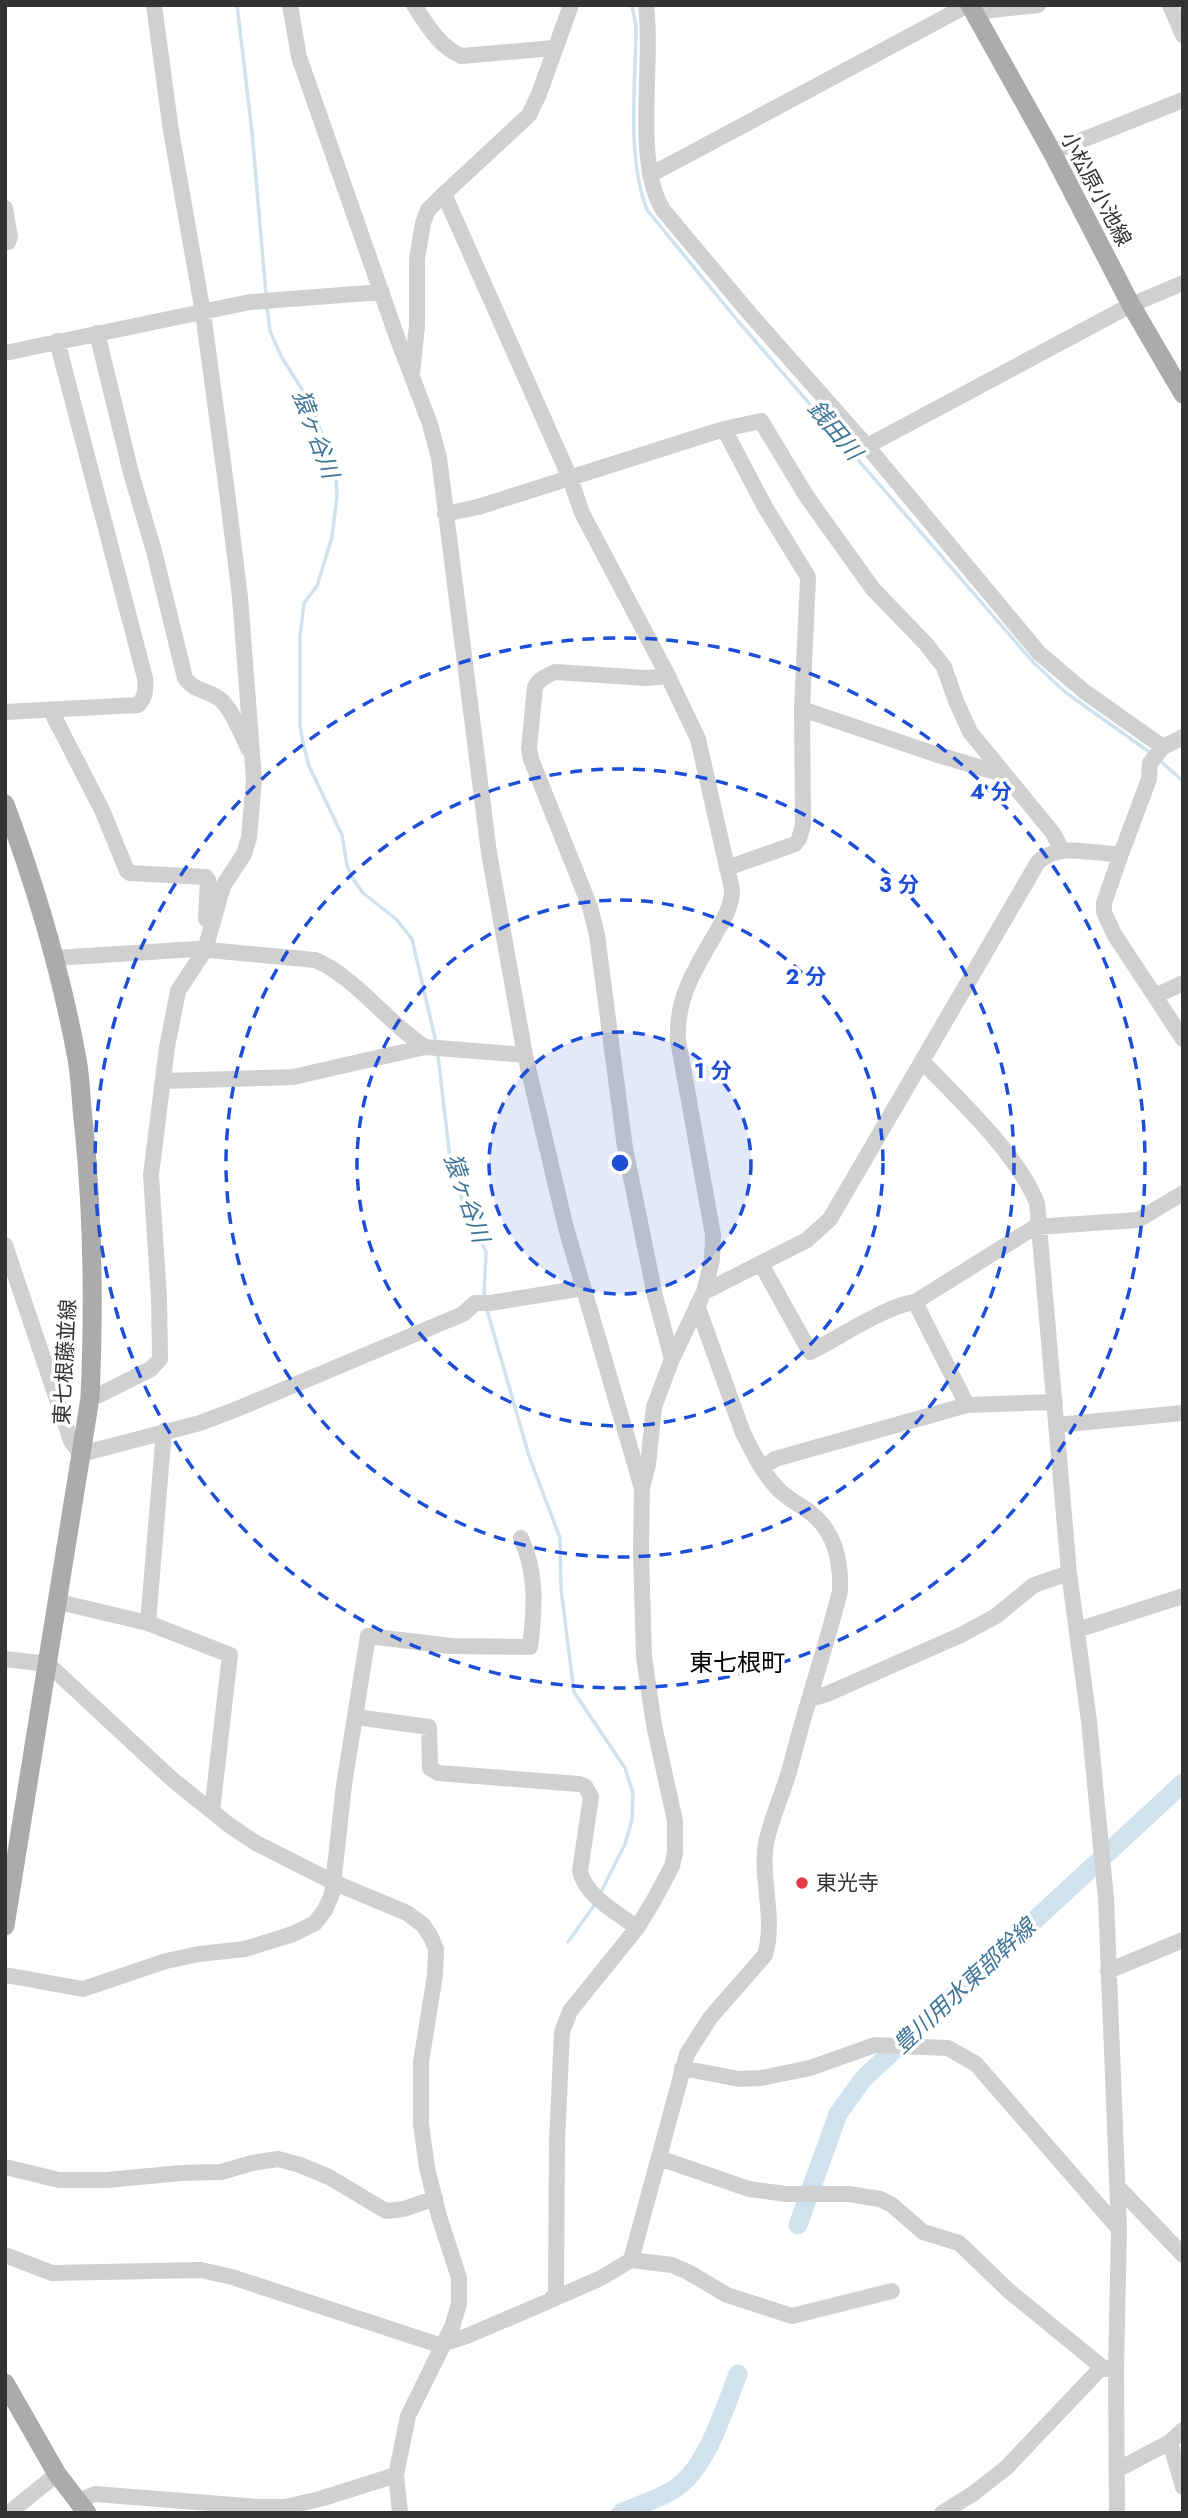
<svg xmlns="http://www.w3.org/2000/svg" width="1188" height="2518" viewBox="0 0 1188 2518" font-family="Jost,'Noto Sans JP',sans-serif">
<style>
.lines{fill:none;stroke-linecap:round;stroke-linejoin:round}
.stream{stroke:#cfe2ee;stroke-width:3.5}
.river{stroke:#cfe2ee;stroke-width:19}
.minor{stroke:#d0d0d0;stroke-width:16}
.major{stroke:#ababab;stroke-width:19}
.ring{fill:none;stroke:#1d4ed8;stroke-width:3.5;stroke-dasharray:12 9}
.poi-dot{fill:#e63946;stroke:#fff;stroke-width:2.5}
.labels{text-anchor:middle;stroke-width:7;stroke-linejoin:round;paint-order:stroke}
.street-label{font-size:21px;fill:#333;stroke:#fff}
.poi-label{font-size:21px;fill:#333;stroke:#fff;text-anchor:start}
.water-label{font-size:23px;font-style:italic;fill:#3f7597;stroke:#fff}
.quarter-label{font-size:24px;fill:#000;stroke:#fff}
.centre{fill:#1d4ed8;stroke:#fff;stroke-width:3.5}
.ring-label{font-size:21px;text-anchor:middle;font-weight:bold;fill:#1d4ed8;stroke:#fff;stroke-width:7;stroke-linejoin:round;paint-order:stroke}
</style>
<rect width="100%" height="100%" fill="#fff"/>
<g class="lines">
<path class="stream" d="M237 5 252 132 266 295
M632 5 636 26C636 85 626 154 647 210L737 320 1033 662 1065 692 1152 754
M267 306 270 331 281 356 308 399 329 451 336 479 337 495 332 537 317 586 304 603 300 636V725L303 743 309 766 342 835 347 865 353 879 363 893 396 919 412 939 435 1038
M1158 759 1183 781
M438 1056 450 1158 462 1199 486 1252 484 1297
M487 1310 529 1456 560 1538 561 1589 574 1692 625 1768 633 1793 632 1820 625 1844 601 1892
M568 1942 595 1904"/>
<path class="river" d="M798 2225 838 2114 863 2079 1183 1783
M621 2513C638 2505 660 2499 676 2488 708 2466 724 2409 738 2374"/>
<path class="minor" d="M290 5 299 57 398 340 430 424 439 458 489 853 525 1055 566 1228 641 1485
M414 5C428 26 438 45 461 56L554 48
M646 5C654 65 633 161 663 210L750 314 867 446
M1170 5 1183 35
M973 12 1038 5
M1052 152 1183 100
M650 175 968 5
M444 194 570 478 582 513 667 674 698 739 732 889C732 908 722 922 713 938 693 973 676 999 678 1040L713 1235 712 1260 704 1292 672 1359 654 1407 648 1465 642 1488 641 1551 644 1657 654 1725 675 1821V1853L672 1866 654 1900 637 1928 570 2011 562 2032 557 2143 556 2294 552 2298
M5 208 10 237 8 242H5
M97 333 131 473 154 551 185 678C194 692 211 690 222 701 234 713 241 734 249 750
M5 353 250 302 382 292
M412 374 417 325V259L423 223 428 210 444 194 529 115 539 94 571 5
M724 429 765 507 808 577 802 709 803 825 799 839 795 844 727 868
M445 514 478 507 724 429 761 421 807 497 873 589 926 644 944 667 956 701 970 732 1053 833 1062 850
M667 674 659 677 646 678 555 672C546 676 539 679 535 687L529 748 531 759 590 907 597 935 625 1148 655 1296 672 1359
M50 709 102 810 127 871 130 873 206 877 208 880 206 919
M802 709 935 754 1002 774
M5 712 138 705C146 697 146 689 145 678L57 341
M1183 737 1163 747 1150 763 1149 779 1121 854 1104 903V912L1114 934 1183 1039
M1163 747 1085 692 1039 653 867 446 1131 305 1183 283
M55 958 197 949 315 960C352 974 390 1025 425 1047
M1155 996 1183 983
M922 1061C960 1101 1017 1153 1037 1203L1069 1573 1089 1721 1106 1899 1119 2229 1116 2371 1117 2513
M164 1081 293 1077 425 1047 525 1055
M5 1245 71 1441 81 1454 200 1423 237 1409 463 1314 475 1303H490L583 1288
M761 1264 810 1352C839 1338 885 1306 915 1302L1035 1227 1138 1220 1183 1193
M704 1292 807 1240 830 1219 1038 862C1061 841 1092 855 1121 854
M915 1302 967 1405
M90 1398 99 1395 151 1369 160 1359 159 1298 151 1175 167 1047 178 991 205 950 223 886 244 854 249 838 254 779 240 597 226 484 203 313 171 131 154 5
M1057 1425 1183 1413
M763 1467 775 1459 967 1405 1055 1402
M59 1602 148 1623 230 1655 212 1811
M148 1623 164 1431
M1077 1630 1183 1596
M5 1659 48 1664 173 1780 229 1825 256 1843 333 1882 407 1913 423 1925 431 1937 436 1949 435 1975 421 2062V2124L427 2168 439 2216 459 2278V2304L452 2327 408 2416 396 2475 400 2513
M810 1699 827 1694 961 1635 996 1616 1034 1585 1069 1573
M356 1717 429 1727 430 1768 438 1773 579 1784 585 1786 591 1797 580 1871C586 1897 617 1912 637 1928
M1108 1971 1183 1940
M5 1975 83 1989 166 1961 199 1954 245 1949 293 1934 315 1923 325 1910 332 1894 344 1785 368 1636 451 1646 530 1647C535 1609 537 1573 521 1538
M682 2068 739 2079 761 2078 810 2068 875 2045 948 2048 976 2064 1119 2229
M659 2158 749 2189 786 2194H849L880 2199 892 2205 923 2232 959 2243 1009 2291 1102 2367 1116 2371
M5 2167 59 2180H107L181 2173 221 2172 252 2163 278 2159 300 2165 329 2177 386 2211 404 2209 435 2198
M1117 2186 1183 2255
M5 2255 52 2273 201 2270 232 2277 439 2345 467 2336 549 2301 601 2278 631 2260 672 2265 688 2272 727 2295 792 2316 892 2291
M631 2260 687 2054 710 2018 765 1955C776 1918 760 1880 766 1843 772 1815 785 1789 792 1761 806 1704 826 1648 840 1591 841 1559 835 1530 807 1510 797 1503 785 1497 777 1488 763 1473 752 1451 743 1433L697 1305
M1170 2442 1183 2487
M1117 2470 1170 2442 1183 2430
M79 2501 95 2494 258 2507H285L320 2499 396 2475
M9 2513 57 2474
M942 2513 974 2493 1006 2468 1102 2367"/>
<path class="major" d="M970 5 1052 152 1131 305 1183 394
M5 804C36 887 61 972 77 1059 81 1081 81 1105 84 1128 93 1217 94 1308 90 1398L5 1926
M5 2383 57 2474 87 2513"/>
</g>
<circle cx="620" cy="1163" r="131" fill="#1d4ed8" fill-opacity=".12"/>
<g class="ring">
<circle cx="620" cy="1163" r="131"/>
<circle cx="620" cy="1163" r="263"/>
<circle cx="620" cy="1163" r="394"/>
<circle cx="620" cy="1163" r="525"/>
</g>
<circle class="poi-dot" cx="802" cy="1883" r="7"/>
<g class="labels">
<g class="street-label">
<text transform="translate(1096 189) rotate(62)" y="7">小松原小池線</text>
<text transform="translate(65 1362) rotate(-87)" y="7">東七根藤並線</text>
</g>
<g class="poi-label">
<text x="816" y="1890">東光寺</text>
</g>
<g class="water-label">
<text transform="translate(835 430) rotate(50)" y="8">銭田川</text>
<text transform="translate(316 434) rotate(70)" y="8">猿ヶ谷川</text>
<text transform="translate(467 1198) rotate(71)" y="8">猿ヶ谷川</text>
<text transform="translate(964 1986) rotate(-43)" y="8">豊川用水東部幹線</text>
</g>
<g class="quarter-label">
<text x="737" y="1671">東七根町</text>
</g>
</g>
<circle cx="620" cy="1163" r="10" class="centre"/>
<g class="ring-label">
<text x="991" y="799">4 分</text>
<text x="899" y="892">3 分</text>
<text x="806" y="984">2 分</text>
<text x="713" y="1078">1 分</text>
</g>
<rect width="1188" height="2518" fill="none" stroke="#333333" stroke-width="14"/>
</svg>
